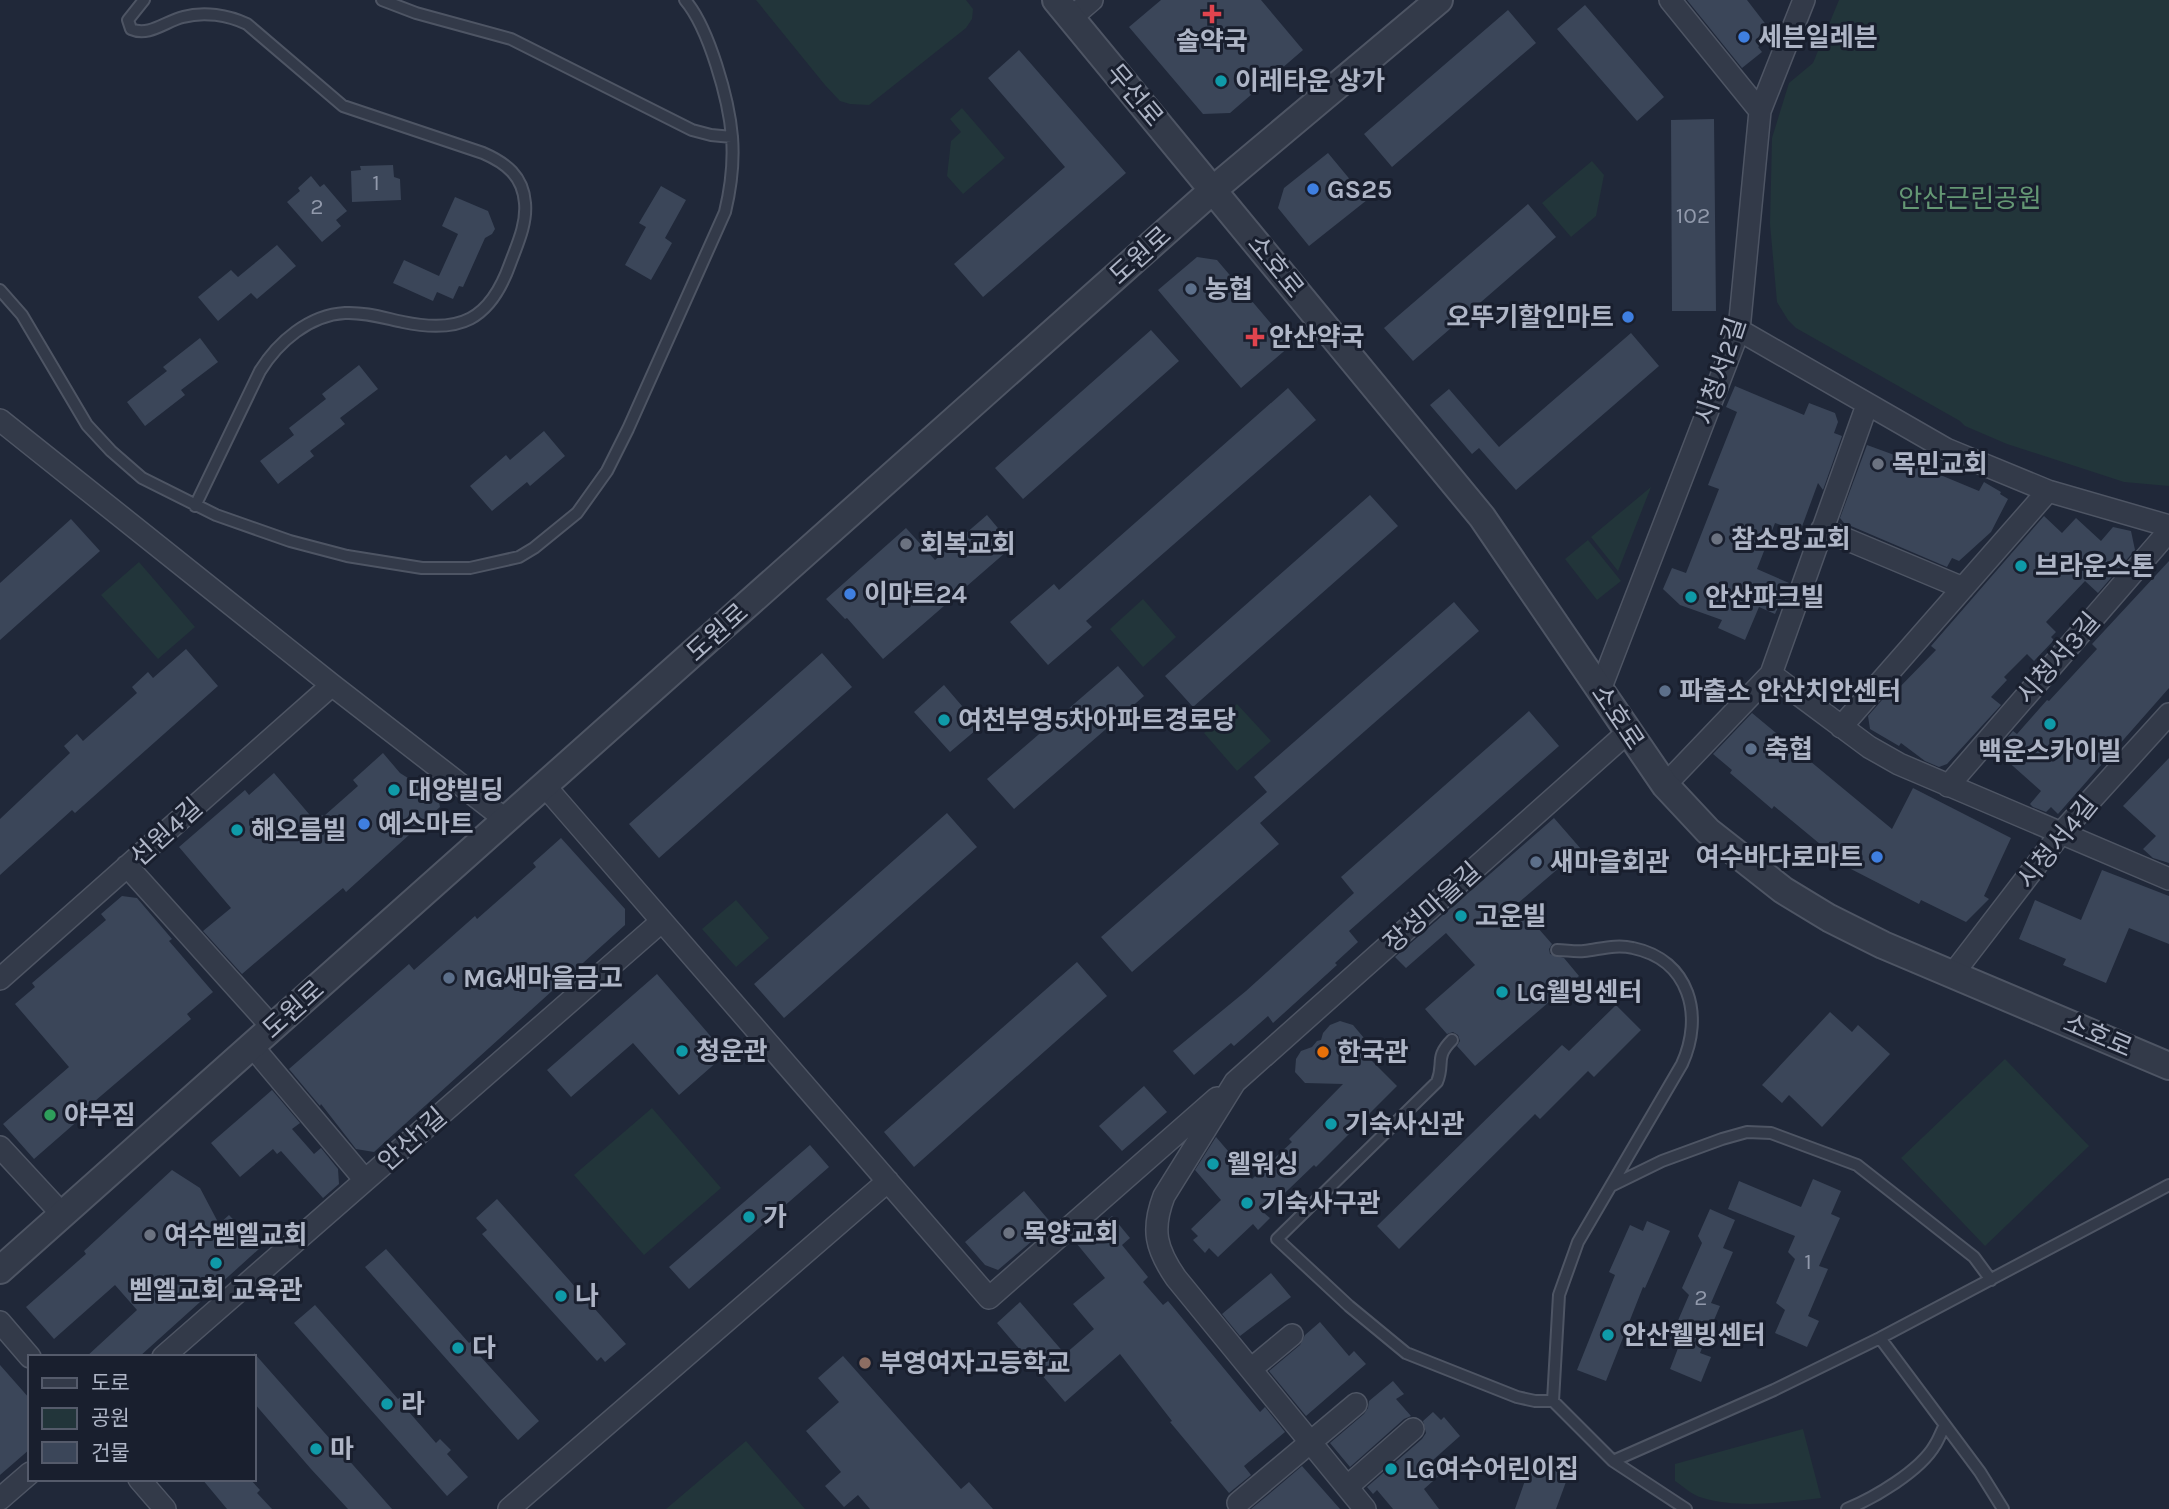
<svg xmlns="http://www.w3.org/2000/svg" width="2169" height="1509" viewBox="0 0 2169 1509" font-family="Karla,'Noto Sans KR',sans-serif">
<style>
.green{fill:#22353a}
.building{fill:#3b4659}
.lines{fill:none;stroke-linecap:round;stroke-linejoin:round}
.service-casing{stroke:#4e5564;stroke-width:14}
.minor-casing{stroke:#4e5564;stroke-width:24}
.tertiary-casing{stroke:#4e5564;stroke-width:30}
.service{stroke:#333a49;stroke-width:10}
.minor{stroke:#333a49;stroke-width:21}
.tertiary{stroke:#333a49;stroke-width:26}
.health-dot{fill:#e0444e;stroke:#191f2e;stroke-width:2.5}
.shop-dot{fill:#3f7fe0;stroke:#191f2e;stroke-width:2.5}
.culture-dot{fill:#0f9aa8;stroke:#191f2e;stroke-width:2.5}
.service-dot{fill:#5c6f8a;stroke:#191f2e;stroke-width:2.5}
.worship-dot{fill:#6b7280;stroke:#191f2e;stroke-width:2.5}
.food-dot{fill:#e8710a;stroke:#191f2e;stroke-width:2.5}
.leisure-dot{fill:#2e9e5b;stroke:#191f2e;stroke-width:2.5}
.education-dot{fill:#8d6e63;stroke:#191f2e;stroke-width:2.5}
.labels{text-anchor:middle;stroke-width:6;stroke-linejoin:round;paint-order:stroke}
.number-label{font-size:23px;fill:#9199ab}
.poi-label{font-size:26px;font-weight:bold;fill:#aeb5c6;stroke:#191f2e;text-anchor:start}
.street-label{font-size:26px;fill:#aeb5c6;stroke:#191f2e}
.park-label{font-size:26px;fill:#649774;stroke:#191f2e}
</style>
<rect width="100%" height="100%" fill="#202839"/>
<path class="green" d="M756 0H966L973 9 972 19 966 28 869 105 850 104 840 101 825 85Z
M1839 0H2169V486L2124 482 2007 444 1965 426 1960 421 1796 328 1788 320 1777 302 1770 224 1772 138 1789 83 1813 63Z
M962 108 1005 158 963 194 947 176 951 141 961 132 950 119Z
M1592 161 1604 175 1596 216 1571 237 1542 203Z
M1651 487 1618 571 1591 537Z
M1588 540 1621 581 1597 600 1565 559Z
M139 562 195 627 158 659 101 595Z
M1143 599 1176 637 1143 667 1110 629Z
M1237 704 1271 741 1237 771 1204 733Z
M736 900 769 938 736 967 702 929Z
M2005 1059 2089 1146 1985 1246 1901 1158Z
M652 1108 721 1188 644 1255 574 1175Z
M1803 1429 1821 1498C1785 1502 1739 1509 1703 1498 1692 1495 1684 1487 1675 1481V1464Z
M746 1441 805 1509H666Z"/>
<path class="building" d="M1161 0H1261L1303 50 1230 113 1203 114 1129 27Z
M1687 0H1747L1774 35 1758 47 1762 52 1742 68Z
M1585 5 1664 97 1637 121 1557 29Z
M1508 10 1536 43 1392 167 1364 134Z
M1019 50 1126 173 983 297 954 264 1065 167 988 78Z
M1714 119 1716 311H1672L1671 120Z
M1328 153 1367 200 1309 246 1278 208 1284 188Z
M393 165 394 177 400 179 401 200 352 202 351 171 361 170 360 166Z
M311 176 320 187 324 184 347 211 336 220 341 226 322 242 287 202 300 191 298 188Z
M661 186 686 200 665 238 672 243 651 280 625 265 646 227 639 223Z
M455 197 488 211 495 229 492 234 485 238 463 287 459 286 453 299 437 292 433 301 393 283 404 260 439 276 458 234 442 226Z
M1528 204 1556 237 1413 361 1384 328Z
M277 245 296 266 257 299 251 293 218 321 198 297 231 270 238 277Z
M1197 257 1217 260 1290 346 1241 388 1158 290Z
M1151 330 1179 361 1023 499 995 468Z
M1631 333 1659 366 1516 490 1479 448 1472 454 1430 405 1449 389 1499 447Z
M200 338 218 362 181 390 185 395 145 426 127 402 167 371 163 367Z
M359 365 378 389 340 418 345 424 310 451 314 456 278 484 260 461 294 435 289 428 326 399 322 394Z
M1735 386 1804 415 1809 403 1835 413 1838 422 1834 433 1842 436 1823 490 1818 483 1800 532 1775 523 1757 569 1789 583 1775 614 1759 607 1745 640 1718 628 1722 620 1680 605 1663 589 1672 568 1686 573 1719 489 1708 485 1737 412 1726 407Z
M1288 388 1316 420 1086 621 1092 627 1048 665 1010 622 1054 584 1059 590Z
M544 431 565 456 530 486 527 482 492 511 470 486 506 455 510 460Z
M1867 445 1919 464 1921 459 1940 467 1938 474 1979 491 1984 482 2001 492 2000 494 2008 499 1991 532 1959 561 1952 558 1947 567 1844 523 1840 518Z
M1370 495 1398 526 1193 707 1165 676Z
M987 515 1013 546 883 659 847 618 845 619 826 599 906 528 935 560Z
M2044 516 2062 533 2076 518 2101 541 2113 527 2131 531 2135 550 2098 593 2085 581 2046 622 2056 632 2051 637 2054 640 2034 661 2027 654 2004 677 2007 680 1991 697 2001 705 1947 764 1939 767 1925 761 1901 743 1899 746 1870 729 1868 716 1889 692 1892 695 1936 650 1931 646Z
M71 519 100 551 0 640V583Z
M2169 561V688L2058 814 2051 807 2046 812 2033 807 2030 804 2041 791 1996 751 2013 731 2017 734 2047 700 2049 701 2097 649 2092 644Z
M1454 602 1479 631 1260 823 1279 844 1132 972 1101 937 1267 792 1254 777Z
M186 649 218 686 75 813 72 810 0 875V819L70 753 64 746 77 734 83 741 137 693 132 687 148 672 153 678Z
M822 653 852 687 659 858 629 824Z
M1118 666 1144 696 1014 809 987 779Z
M944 685 962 706 958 710 976 730 950 752 914 712Z
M1529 711 1559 746 1349 931 1358 942 1335 963 1337 965 1273 1023 1268 1016 1234 1046 1231 1043 1194 1075 1173 1051 1246 991 1354 893 1341 877Z
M1752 713 1892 829 1913 788 2011 838 1984 896 1989 899 1966 922 1921 900 1919 904 1849 868 1774 806 1772 809 1730 773 1732 770 1713 754Z
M383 753 400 773 438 797 440 807 346 892 343 888 242 974 203 931 231 908 179 847 245 790 249 795 274 773 315 821 322 815 324 816 358 786 353 780Z
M2169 758V863L2153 858 2143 849 2156 836 2123 806Z
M947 813 977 847 784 1018 754 984Z
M1554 818 1581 849 1517 904 1552 944 1549 949 1550 954 1564 958 1579 976 1475 1066 1457 1046 1460 1041 1458 1035 1453 1032 1447 1034 1425 1009 1475 965 1446 933 1406 968 1395 957Z
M561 838 625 909V925L374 1152 356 1149 321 1104 320 1106 289 1069 409 964 414 970 475 916 477 919 536 867 533 863Z
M2102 870 2169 896V944L2129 928 2106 983 2063 965 2066 959 2019 939 2035 900 2081 920Z
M122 896 137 898 172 939 169 941 213 992 187 1014 191 1019 95 1101 97 1104 34 1159 3 1124 69 1067 15 1004 35 987 32 983 106 920 101 914Z
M1077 962 1107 996 914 1167 884 1132Z
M657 974 726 1054 679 1095 633 1043 571 1097 547 1070Z
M1616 1005 1641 1030 1594 1077 1588 1071 1540 1119 1535 1114 1399 1249 1377 1226 1562 1045 1569 1051Z
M1830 1012 1852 1032 1858 1025 1890 1054 1822 1127 1789 1095 1782 1103 1762 1085Z
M1340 1021 1353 1025 1364 1038 1356 1045 1397 1086 1316 1167 1314 1165 1264 1213 1270 1218 1258 1230 1253 1224 1218 1257 1209 1248 1205 1253 1193 1240 1198 1236 1191 1229 1221 1200 1195 1170 1216 1137 1252 1179 1292 1142 1289 1139 1343 1084 1305 1083 1295 1072 1296 1059 1301 1051 1312 1047 1317 1041 1321 1040 1323 1033 1330 1025Z
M1144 1086 1167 1112 1122 1151 1099 1126Z
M272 1090 300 1123 292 1129 314 1154 321 1148 338 1169 339 1184 323 1198 281 1151 277 1154 273 1149 240 1177 211 1143Z
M810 1145 829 1167 689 1289 669 1267Z
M172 1170 200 1188 219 1224 229 1215 260 1248 139 1357H86L137 1310 115 1285 54 1339 26 1307 86 1254 84 1251Z
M1813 1179 1841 1191 1831 1214 1840 1218 1819 1266 1828 1269 1808 1316 1819 1321 1807 1347 1775 1333 1785 1310 1776 1303 1795 1259 1788 1252 1795 1236 1728 1209 1739 1181 1801 1207Z
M1024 1191 1052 1224 998 1270 985 1265 965 1242Z
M497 1199 626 1344 605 1362 601 1357 597 1361 482 1234 487 1230 476 1218Z
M1710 1209 1735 1220 1723 1248 1733 1252 1711 1303 1720 1306 1700 1353 1711 1357 1701 1382 1670 1369 1680 1343 1670 1339 1689 1295 1682 1288 1702 1243 1698 1236Z
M1112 1216 1130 1238 1122 1245 1148 1277 1143 1282 1163 1305 1168 1301 1260 1412 1265 1407 1285 1432 1244 1466 1251 1475 1229 1493 1170 1422 1172 1421 1120 1354 1065 1402 997 1323 1020 1302 1065 1354 1094 1329 1073 1304 1105 1278 1077 1244Z
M1647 1221 1670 1231 1645 1288 1643 1287 1606 1381 1577 1370 1615 1275 1609 1272 1630 1225 1643 1231Z
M386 1249 469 1343 473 1340 483 1352 480 1356 539 1421 518 1440 365 1267Z
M1271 1273 1291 1297 1240 1336 1222 1314Z
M315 1305 398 1399 402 1396 413 1408 409 1412 436 1443 440 1439 451 1450 447 1454 468 1477 447 1496 294 1323Z
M1320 1322 1349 1356 1354 1351 1366 1364 1306 1416 1269 1371 1300 1345 1305 1335Z
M254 1353 392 1509H348L311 1469 254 1403Z
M843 1356 961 1489 969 1482 993 1509H870L858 1495 844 1507 825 1486 841 1472 806 1431 839 1402 818 1378Z
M0 1365 30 1399V1449L0 1475Z
M1393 1381 1404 1394 1396 1399 1411 1416 1404 1419 1350 1467 1330 1443 1364 1414 1368 1408 1369 1401Z
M1433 1412 1441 1420 1444 1417 1460 1436 1433 1460 1435 1462 1432 1465 1441 1474 1424 1489 1439 1509H1393L1377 1490 1373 1494 1367 1487 1422 1439 1426 1433 1423 1421Z
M1533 1458 1570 1471 1556 1509H1515Z
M1302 1466 1340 1509H1251L1268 1495Z
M202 1479H250L260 1490 257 1493 272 1509H227Z"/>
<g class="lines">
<defs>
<path id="service" d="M144 0 128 20 131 29C149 37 166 21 183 17 204 11 228 15 247 24L343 106 483 153C506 163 523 176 525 203 527 224 517 245 510 264 490 320 460 334 403 322 384 318 365 312 345 313 309 315 278 342 260 371L195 506
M382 0 416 13 511 39 692 130 711 135 732 137
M0 290 22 315 87 425 111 451 142 478 216 515 290 541 347 556 422 568H470L519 557 534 548 577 513 607 471 628 429 725 212C731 187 734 162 732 137 729 100 709 28 685 0
M1452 1040C1434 1058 1445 1063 1437 1082L1277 1239 1349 1306 1406 1353 1517 1397 1535 1401H1553L1613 1461
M1613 1185 1662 1161 1722 1139 1747 1132 1771 1133 1857 1165 1974 1257 1991 1280
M1553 1401 1559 1295 1578 1242 1682 1064C1704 1016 1690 960 1633 948 1616 944 1601 949 1584 951 1575 952 1566 950 1557 950
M1945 1425 1980 1472 2003 1509
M1686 1509 1613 1461 1774 1390 1880 1338 2169 1185
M1847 1509C1874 1498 1920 1471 1935 1445 1939 1439 1941 1432 1945 1425L1880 1338"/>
<path id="minor" d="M1670 0 1760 111
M1071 18 1092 0
M1739 330 1946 449 2048 491 2169 526
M1867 405 1771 674 1869 747 1899 764 2169 879
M0 420 332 685 506 820
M1822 529 1963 588
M1600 690 1739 330 1760 111 1804 0
M1841 727 2048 491
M544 785 989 1298 1217 1098
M1665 785 1771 674
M1948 786 2169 531
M127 866 272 1027
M1952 975 2061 833 2169 714
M0 979 332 685
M252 1046 365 1180
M0 1147 62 1214
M0 1322 30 1357
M163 1357 662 921
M1251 1369 1292 1335
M139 1479 165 1509
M1347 1487 1413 1429
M0 1499 30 1473
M1238 1503 1356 1404
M509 1509 888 1181
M1365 1509 1176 1278C1156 1249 1151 1230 1164 1196L1235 1082 1628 732"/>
<path id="tertiary" d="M1056 0 1482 517 1665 785 1708 831 1783 890 1829 918 1883 945 2169 1066
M0 1270 1214 189 1439 0"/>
</defs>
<use href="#service" class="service-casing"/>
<use href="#minor" class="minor-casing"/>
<use href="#tertiary" class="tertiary-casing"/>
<use href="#service" class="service"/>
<use href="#minor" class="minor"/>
<use href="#tertiary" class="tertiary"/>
</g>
<g class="health-dot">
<path d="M1208.5 3.5h7v7h7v7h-7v7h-7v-7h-7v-7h7z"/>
<path d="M1251.5 326.5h7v7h7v7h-7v7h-7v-7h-7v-7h7z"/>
</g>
<g class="shop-dot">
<circle cx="1744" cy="37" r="7"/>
<circle cx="1313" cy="189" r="7"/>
<circle cx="1628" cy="317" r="7"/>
<circle cx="850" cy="594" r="7"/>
<circle cx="364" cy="824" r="7"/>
<circle cx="1877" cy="857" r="7"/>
</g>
<g class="culture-dot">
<circle cx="1221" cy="81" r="7"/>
<circle cx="2021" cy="566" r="7"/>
<circle cx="1691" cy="597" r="7"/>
<circle cx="944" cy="720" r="7"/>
<circle cx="2050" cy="724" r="7"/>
<circle cx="394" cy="790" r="7"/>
<circle cx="237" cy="830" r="7"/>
<circle cx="1461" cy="916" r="7"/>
<circle cx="1502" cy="992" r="7"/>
<circle cx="682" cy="1051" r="7"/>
<circle cx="1331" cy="1124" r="7"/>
<circle cx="1213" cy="1164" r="7"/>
<circle cx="1247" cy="1203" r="7"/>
<circle cx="749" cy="1217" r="7"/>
<circle cx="216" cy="1263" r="7"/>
<circle cx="561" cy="1296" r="7"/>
<circle cx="1608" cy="1335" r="7"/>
<circle cx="458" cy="1348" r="7"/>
<circle cx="387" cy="1404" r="7"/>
<circle cx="316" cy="1449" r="7"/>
<circle cx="1391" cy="1469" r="7"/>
</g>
<g class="service-dot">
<circle cx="1191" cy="289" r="7"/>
<circle cx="1665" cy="691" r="7"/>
<circle cx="1751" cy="749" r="7"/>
<circle cx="1536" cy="862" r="7"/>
<circle cx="449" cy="978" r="7"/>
</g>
<g class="worship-dot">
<circle cx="1878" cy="464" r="7"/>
<circle cx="1717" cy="539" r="7"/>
<circle cx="906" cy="544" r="7"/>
<circle cx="1009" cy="1233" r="7"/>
<circle cx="150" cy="1235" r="7"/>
</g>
<circle class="food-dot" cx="1323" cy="1052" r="7"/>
<circle class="leisure-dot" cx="50" cy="1115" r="7"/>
<circle class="education-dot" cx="865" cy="1363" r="7"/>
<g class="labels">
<g class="number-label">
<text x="376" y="190">1</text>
<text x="317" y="214">2</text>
<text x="1693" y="223">102</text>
<text x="1808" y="1269">1</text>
<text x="1701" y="1305">2</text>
</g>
<g class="poi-label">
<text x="1758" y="46">세븐일레븐</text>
<text x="1212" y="50" text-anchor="middle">솔약국</text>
<text x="1235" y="90">이레타운 상가</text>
<text x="1327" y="198">GS25</text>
<text x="1205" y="298">농협</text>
<text x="1614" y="326" text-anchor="end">오뚜기할인마트</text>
<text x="1269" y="346">안산약국</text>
<text x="1892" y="473">목민교회</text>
<text x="1731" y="548">참소망교회</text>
<text x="920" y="553">회복교회</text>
<text x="2035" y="575">브라운스톤</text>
<text x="864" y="603">이마트24</text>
<text x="1705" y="606">안산파크빌</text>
<text x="1679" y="700">파출소 안산치안센터</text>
<text x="958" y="729">여천부영5차아파트경로당</text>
<text x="1765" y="758">축협</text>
<text x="2050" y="760" text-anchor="middle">백운스카이빌</text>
<text x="408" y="799">대양빌딩</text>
<text x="378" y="833">예스마트</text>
<text x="251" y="839">해오름빌</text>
<text x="1863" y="866" text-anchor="end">여수바다로마트</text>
<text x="1550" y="871">새마을회관</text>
<text x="1475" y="925">고운빌</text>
<text x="463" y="987">MG새마을금고</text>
<text x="1516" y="1001">LG웰빙센터</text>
<text x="696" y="1060">청운관</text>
<text x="1337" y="1061">한국관</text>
<text x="64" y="1124">야무짐</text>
<text x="1345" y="1133">기숙사신관</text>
<text x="1227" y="1173">웰워싱</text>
<text x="1261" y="1212">기숙사구관</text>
<text x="763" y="1226">가</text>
<text x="1023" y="1242">목양교회</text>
<text x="164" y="1244">여수벧엘교회</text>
<text x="216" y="1299" text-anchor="middle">벧엘교회 교육관</text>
<text x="575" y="1305">나</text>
<text x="1622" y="1344">안산웰빙센터</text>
<text x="472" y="1357">다</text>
<text x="879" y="1372">부영여자고등학교</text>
<text x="401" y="1413">라</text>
<text x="330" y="1458">마</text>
<text x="1405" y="1478">LG여수어린이집</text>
</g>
<g class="street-label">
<text transform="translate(1135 95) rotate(50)" y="9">무선로</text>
<text transform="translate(1140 255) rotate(-42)" y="9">도원로</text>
<text transform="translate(1276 266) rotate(51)" y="9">소호로</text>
<text transform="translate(1720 371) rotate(-72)" y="9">시청서2길</text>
<text transform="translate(717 632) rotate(-42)" y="9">도원로</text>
<text transform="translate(2058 658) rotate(-49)" y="9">시청서3길</text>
<text transform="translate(1618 717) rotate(56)" y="9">소호로</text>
<text transform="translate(166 832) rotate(-42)" y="9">선원4길</text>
<text transform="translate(2057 842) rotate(-51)" y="9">시청서4길</text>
<text transform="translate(1432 907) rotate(-42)" y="9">장성마을길</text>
<text transform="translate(293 1009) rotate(-42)" y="9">도원로</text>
<text transform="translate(2098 1035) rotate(23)" y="9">소호로</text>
<text transform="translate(412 1139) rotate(-41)" y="9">안산1길</text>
</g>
<g class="park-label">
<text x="1970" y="207">안산근린공원</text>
</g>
</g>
<rect x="28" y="1355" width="228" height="126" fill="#191f2e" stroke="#555b6b" stroke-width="2"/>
<rect x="42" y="1378" width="35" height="10" fill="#333a49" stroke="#555b6b" stroke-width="2"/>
<text x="91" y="1390" font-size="21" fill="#aeb5c6">도로</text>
<rect x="42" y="1408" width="35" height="21" fill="#22353a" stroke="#555b6b" stroke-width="2"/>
<text x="91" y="1425" font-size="21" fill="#aeb5c6">공원</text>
<rect x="42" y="1442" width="35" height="21" fill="#3b4659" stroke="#555b6b" stroke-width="2"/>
<text x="91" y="1460" font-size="21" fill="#aeb5c6">건물</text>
</svg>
